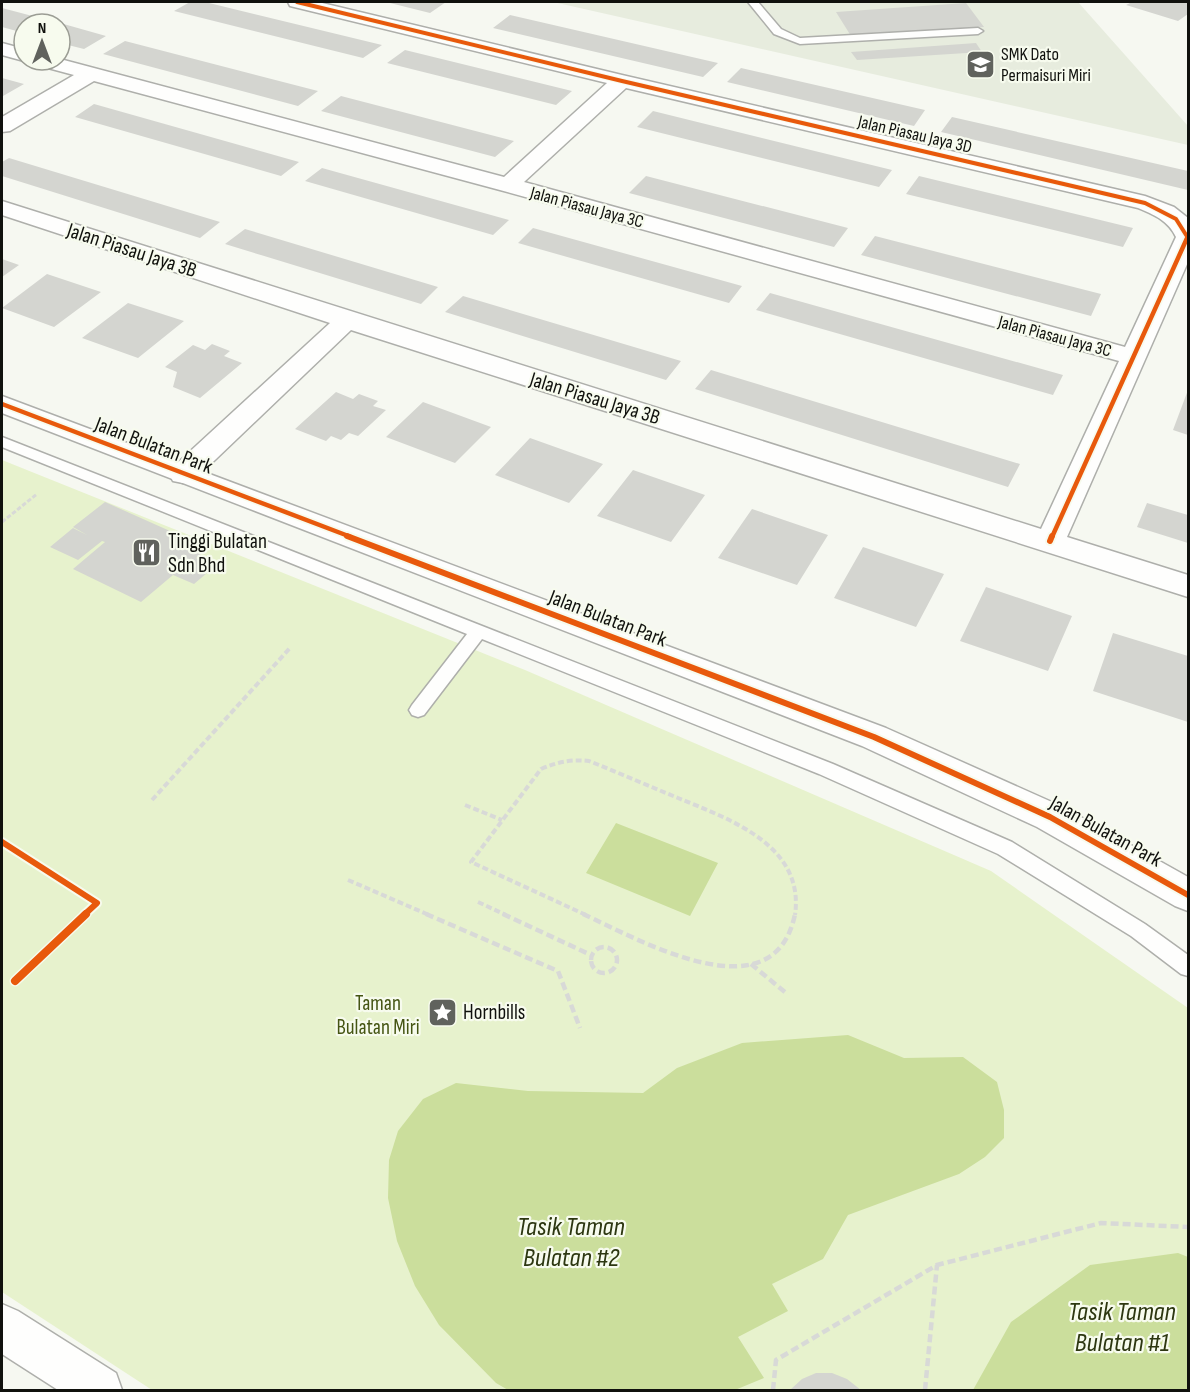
<svg xmlns="http://www.w3.org/2000/svg" width="1190" height="1392" viewBox="0 0 1190 1392" font-family="'Sofia Sans Condensed',sans-serif">
<style>
.built{fill:#e7ecde}
.green{fill:#e7f2cd}
.water{fill:#cbde9c}
.building{fill:#d4d5d0}
.lines{fill:none;stroke-linecap:round;stroke-linejoin:round}
.service-casing{stroke:#aeafab;stroke-width:3}
.minor-casing{stroke:#aeafab;stroke-width:3}
.tertiary-casing{stroke:#aeafab;stroke-width:3}
.path-far2{stroke:#d8d9d7;stroke-width:3;stroke-dasharray:4.5 2;stroke-linecap:butt}
.path-far1{stroke:#d8d9d7;stroke-width:4;stroke-dasharray:6 3;stroke-linecap:butt}
.path{stroke:#d8d9d7;stroke-width:4.5;stroke-dasharray:8 4;stroke-linecap:butt}
.service{fill:#fefefd;fill-rule:evenodd}
.minor{fill:#fefefd;fill-rule:evenodd}
.tertiary{fill:#fefefd;fill-rule:evenodd}
.cycleway-far3-casing{stroke:#f7fbee;stroke-width:6}
.cycleway-far2-casing{stroke:#f7fbee;stroke-width:8}
.cycleway-far1-casing{stroke:#f7fbee;stroke-width:10}
.cycleway-casing{stroke:#f7fbee;stroke-width:11}
.cycleway-far3{stroke:#e8590c;stroke-width:4}
.cycleway-far2{stroke:#e8590c;stroke-width:4.5}
.cycleway-far1{stroke:#e8590c;stroke-width:6}
.cycleway{stroke:#e8590c;stroke-width:8}
.labels{text-anchor:middle;stroke-width:4.5;stroke-linejoin:round;paint-order:stroke}
.far-poi-label{font-size:18px;fill:#10110d;stroke:#f7fbee;text-anchor:start}
.far-street-label{font-size:18px;fill:#10110d;stroke:#f7fbee}
.street-label{font-size:21px;fill:#10110d;stroke:#f7fbee}
.poi-label{font-size:21px;fill:#10110d;stroke:#f7fbee;text-anchor:start}
.park-label{font-size:21px;fill:#455513;stroke:#f7fbee}
.near-water-label{font-size:27px;font-style:italic;fill:#2d3711;stroke:#f7fbee}
</style>
<rect width="100%" height="100%" fill="#f6f8f1"/>
<path class="built" d="M553 2H1078L1188 126V145Z"/>
<path class="green" d="M2 460 525 670 991 871 1188 1008V1390H152L2 1292Z"/>
<path class="water" d="M616 823 718 863 690 916 586 873Z
M848 1035 904 1058 963 1057 997 1082 1004 1110V1138L985 1157 959 1174 848 1215 823 1259 772 1284 788 1311 738 1337 764 1378 735 1390H508L496 1383 439 1325 415 1286 397 1241 388 1198 389 1160 398 1131 423 1099 456 1083 528 1091 643 1093 677 1068 742 1043Z
M1178 1253 1188 1257V1390H973L1011 1322 1090 1265Z"/>
<path class="building" d="M190 2H205L382 45 363 58 174 11Z
M386 2H446L430 13Z
M1132 2H1188V14L1178 21 1126 5Z
M966 3 984 27 851 36 836 12Z
M2 8 59 23V24H24V33L2 27Z
M510 15 718 63 703 77 493 28Z
M60 23 106 36 84 49 60 43Z
M125 41 318 91 298 106 103 54Z
M976 43 982 52 857 60 851 52Z
M405 50 572 91 556 105 387 63Z
M741 68 925 110 914 126 727 82Z
M2 78 24 84 3 96Z
M341 96 514 141 495 157 321 111Z
M94 104 299 162 281 176 75 117Z
M653 111 892 170 879 187 637 127Z
M952 117 1188 171V190L941 132Z
M9 158 220 222 200 238 2 176V162Z
M322 168 509 220 493 235 305 181Z
M646 176 848 228 834 247 629 193Z
M919 176 1133 228 1123 247 906 194Z
M533 228 742 286 729 303 518 243Z
M245 229 438 287 421 304 225 244Z
M875 236 1101 294 1091 316 861 255Z
M2 259 19 265 2 277Z
M47 274 101 292 54 327 2 308Z
M770 293 1063 375 1053 395 756 310Z
M463 296 681 361 666 380 445 312Z
M128 303 184 321 138 358 82 338Z
M212 344 230 351 224 356 242 363 200 398 173 387 177 372 165 367 193 345 205 350Z
M711 370 1020 464 1008 487 695 389Z
M1188 390V435L1173 430Z
M336 392 353 399 359 394 378 401 373 406 386 410 358 436 349 433 341 440 331 436 326 441 295 429Z
M423 402 491 427 455 463 386 437Z
M530 438 603 464 569 503 495 475Z
M633 470 705 495 671 542 597 516Z
M105 502 208 548 196 558 214 567 194 584 173 575 141 602 73 569 105 542 102 541 78 560 50 547 73 528 87 535 73 527Z
M1147 503 1188 515V543L1137 527Z
M752 509 828 535 797 585 718 558Z
M863 547 944 574 916 627 834 598Z
M986 587 1072 616 1048 671 960 641Z
M1113 633 1188 656V722L1093 691Z
M816 1373H832L847 1379 861 1390H790L802 1379Z"/>
<g class="lines">
<defs>
<path id="service" d="M748 2H758L781 29 800 38 978 28 983 31 978 34 800 44 774 34Z
M2 437 833 764 1012 842 1145 924 1188 955V976L1181 974 1131 936 998 854 819 774 482 639 424 715 418 717 412 715 409 710 412 705 467 634 2 447Z"/>
<path id="minor" d="M288 2H318L622 75 1145 196 1174 207 1188 218V262L1067 537 1188 575V597L351 330 193 481 183 483 173 481 169 474 173 467 330 323 2 215V201L1041 529 1119 361 500 190 94 81 10 131 2 132V117L74 75 33 64 30 60 60 59 504 177 607 83 290 6ZM626 88 1138 208C1154 215 1168 220 1176 237L1125 347 524 182Z
M2 43 24 49V60H28L24 61 2 55Z
M2 1304 18 1311 116 1373 122 1390H58L2 1354Z"/>
<path id="tertiary" d="M2 396 886 728 1063 807 1188 877V911L1175 906 1037 827 862 746 2 413Z"/>
</defs>
<use href="#service" class="service-casing"/>
<use href="#minor" class="minor-casing"/>
<use href="#tertiary" class="tertiary-casing"/>
<path class="path-far2" d="M2 522 37 494"/>
<path class="path-far1" d="M152 800 290 648
M465 805 502 820
M348 880 429 915
M478 902 506 915
M586 915 471 862 541 769C558 762 571 759 589 761 619 773 649 786 678 798 729 819 805 845 795 915"/>
<path class="path" d="M426 914 558 971 580 1028
M503 914 591 955
M583 914C638 939 774 1018 795 914
M591 960a13 13 0 1 1 26 0a13 13 0 1 1-26 0Z
M751 964 786 993
M773 1390 776 1360 937 1265 1101 1223 1188 1227
M925 1390 937 1265"/>
<use href="#service" class="service"/>
<use href="#minor" class="minor"/>
<use href="#tertiary" class="tertiary"/>
<defs>
<path id="cycleway-far3" d="M297 2 622 81 1145 203 1176 219 1188 238"/>
<path id="cycleway-far2" d="M2 404 351 537
M1052 537 1188 236"/>
<path id="cycleway-far1" d="M347 536 874 737 1050 817 1188 895
M1050 541 1052 536
M2 842 97 903 84 915"/>
<path id="cycleway" d="M15 981 86 914"/>
</defs>
<use href="#cycleway-far3" class="cycleway-far3-casing"/>
<use href="#cycleway-far2" class="cycleway-far2-casing"/>
<use href="#cycleway-far1" class="cycleway-far1-casing"/>
<use href="#cycleway" class="cycleway-casing"/>
<use href="#cycleway-far3" class="cycleway-far3"/>
<use href="#cycleway-far2" class="cycleway-far2"/>
<use href="#cycleway-far1" class="cycleway-far1"/>
<use href="#cycleway" class="cycleway"/>
</g>
<defs>
<symbol id="school-square" viewBox="-11 -11 22 22"><rect x="-9" y="-9" width="18" height="18" rx="4" fill="#60625d" stroke="#f7fbee"/><path d="M0-5L7-2L0 1L-7-2ZM-4 1L0 2.5L4 1V4Q0 6-4 4Z" fill="#fff"/></symbol>
<symbol id="restaurant-square" viewBox="-11 -11 22 22"><rect x="-9" y="-9" width="18" height="18" rx="4" fill="#60625d" stroke="#f7fbee"/><path d="M-5-6h1v4h1v-4h1v4h1v-4h1v5L-1.5 .5V6h-2V.5L-5-1ZM5-6V6H3V1.5H1.5Q1.5-4 5-6Z" fill="#fff"/></symbol>
<symbol id="sight-square" viewBox="-11 -11 22 22"><rect x="-9" y="-9" width="18" height="18" rx="4" fill="#60625d" stroke="#f7fbee"/><path d="M0-6L1.8-2.2L6-1.7L2.9 1.2L3.7 5.4L0 3.3L-3.7 5.4L-2.9 1.2L-6-1.7L-1.8-2.2Z" fill="#fff"/></symbol>
</defs>
<g fill-rule="evenodd">
<use href="#school-square" x="964" y="48" width="33" height="33"/>
<use href="#restaurant-square" x="130" y="536" width="33" height="33"/>
<use href="#sight-square" x="426" y="996" width="33" height="33"/>
</g>
<g class="labels">
<g class="far-poi-label">
<text x="1001" y="60">SMK Dato<tspan x="1001" dy="21">Permaisuri Miri</tspan></text>
</g>
<g class="far-street-label">
<text transform="translate(915 134) rotate(13)" y="6">Jalan Piasau Jaya 3D</text>
<text transform="translate(587 207) rotate(15)" y="6">Jalan Piasau Jaya 3C</text>
<text transform="translate(1055 336) rotate(15)" y="6">Jalan Piasau Jaya 3C</text>
</g>
<g class="street-label">
<text transform="translate(132 250) rotate(18)" y="7">Jalan Piasau Jaya 3B</text>
<text transform="translate(595 398) rotate(17)" y="7">Jalan Piasau Jaya 3B</text>
<text transform="translate(154 445) rotate(21)" y="7">Jalan Bulatan Park</text>
<text transform="translate(608 618) rotate(21)" y="7">Jalan Bulatan Park</text>
<text transform="translate(1106 831) rotate(29)" y="7">Jalan Bulatan Park</text>
</g>
<g class="poi-label">
<text x="168" y="548">Tinggi Bulatan<tspan x="168" dy="24">Sdn Bhd</tspan></text>
<text x="463" y="1019">Hornbills</text>
</g>
<g class="park-label">
<text x="378" y="1010">Taman<tspan x="378" dy="24">Bulatan Miri</tspan></text>
</g>
<g class="near-water-label">
<text x="571" y="1235">Tasik Taman<tspan x="571" dy="31">Bulatan #2</tspan></text>
<text x="1122" y="1320">Tasik Taman<tspan x="1122" dy="31">Bulatan #1</tspan></text>
</g>
</g>
<rect width="1190" height="1392" fill="none" stroke="#10110d" stroke-width="6"/>
<g transform="translate(42 42)"><circle r="28" fill="#f7fbee" stroke="#9b9d94" stroke-width="1.5"/>
<path d="M0-4.5L10 22L0 15L-10 22Z" fill="#60625d"/>
<text y="-9" font-size="16" font-weight="bold" text-anchor="middle" fill="#10110d">N</text>
</g>
</svg>
